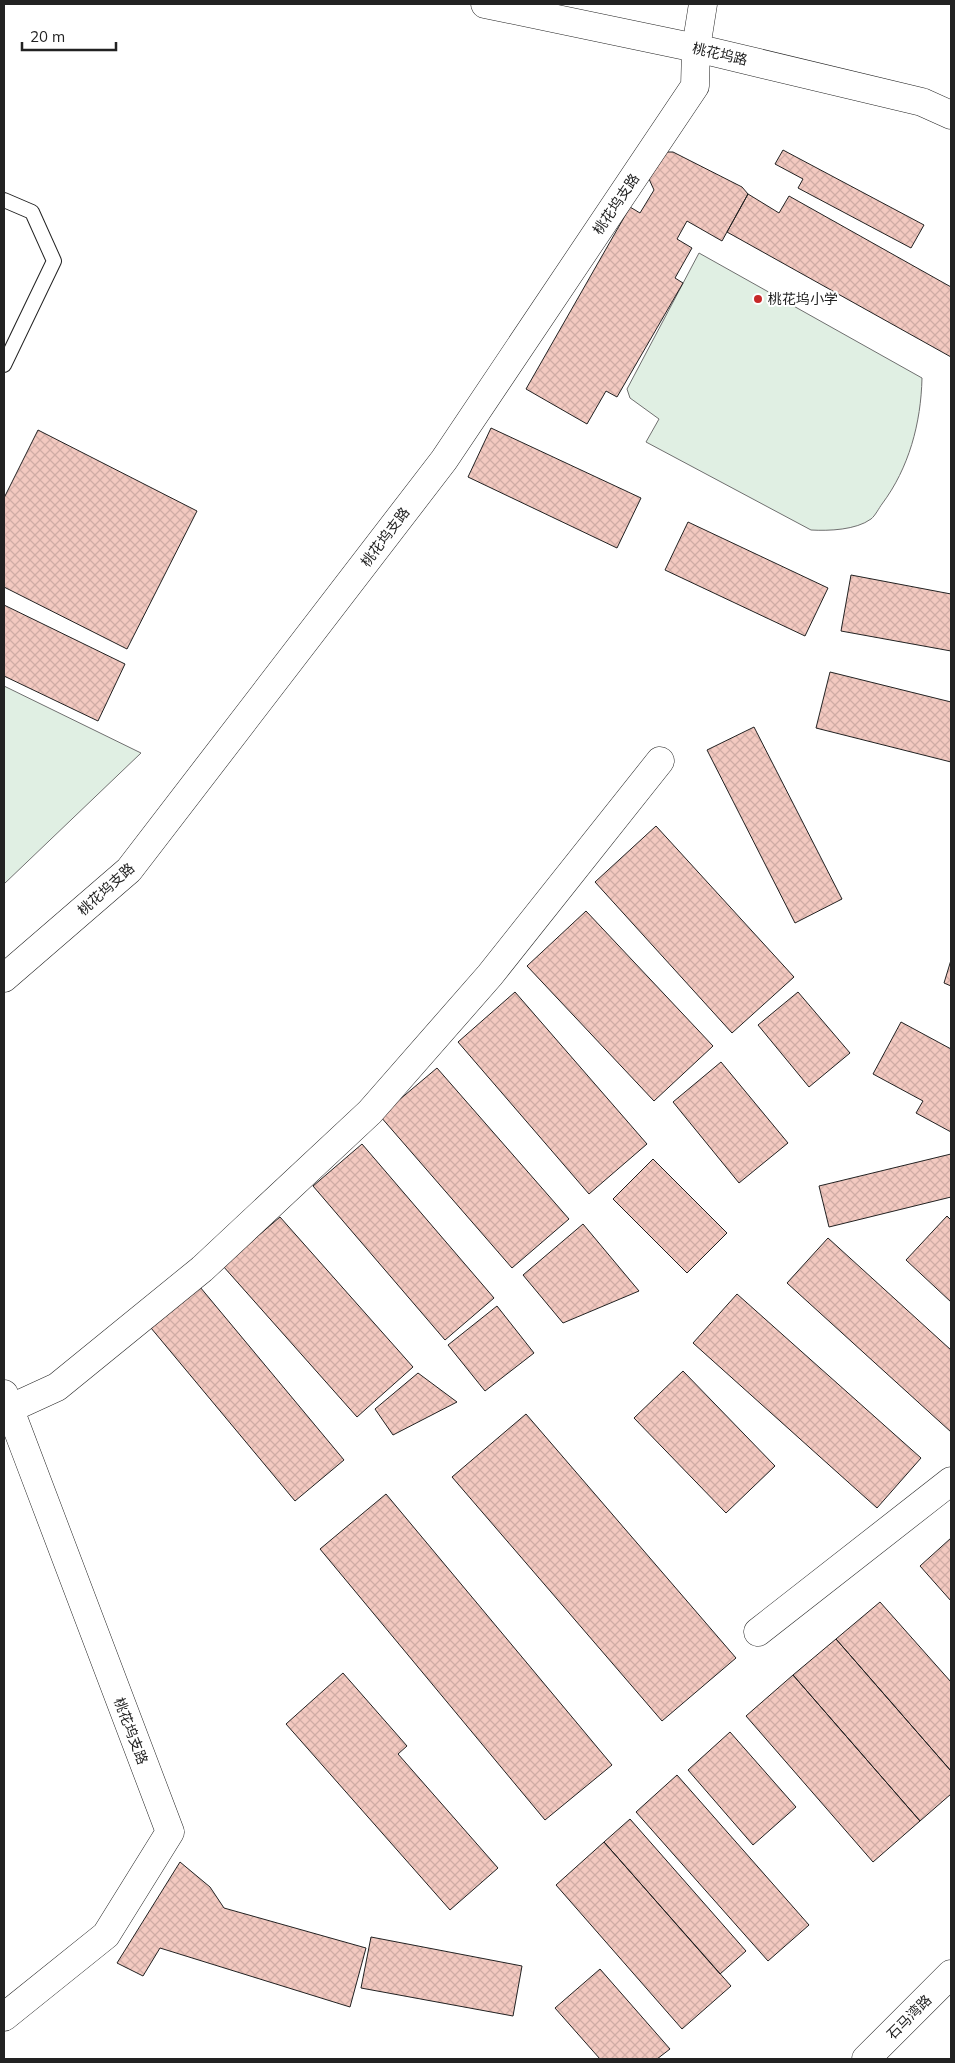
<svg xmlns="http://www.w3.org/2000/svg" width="955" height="2063" viewBox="0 0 955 2063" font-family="Mulish,'Noto Sans SC',sans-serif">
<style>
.green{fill:#e0efe3;stroke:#6f6f6f}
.building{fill:url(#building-cross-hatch);stroke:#222}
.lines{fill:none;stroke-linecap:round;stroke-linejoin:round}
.lane-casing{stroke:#222;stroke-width:16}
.street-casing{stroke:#222;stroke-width:29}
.secondary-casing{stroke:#222;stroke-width:29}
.lane{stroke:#fff;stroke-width:14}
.street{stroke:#fff;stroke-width:28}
.secondary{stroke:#fff;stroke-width:28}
.poi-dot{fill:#c62828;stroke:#fff;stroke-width:2}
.labels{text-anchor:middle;stroke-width:4;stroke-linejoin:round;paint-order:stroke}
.street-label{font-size:14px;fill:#222;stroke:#fff}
.poi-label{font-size:14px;fill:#222;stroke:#fff;text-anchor:start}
</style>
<defs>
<pattern id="building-cross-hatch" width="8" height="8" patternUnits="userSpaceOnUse" patternTransform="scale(1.25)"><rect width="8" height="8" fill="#f3c9c0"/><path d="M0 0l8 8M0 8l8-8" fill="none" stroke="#d0aca5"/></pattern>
</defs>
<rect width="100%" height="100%" fill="#fff"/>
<path class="green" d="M699 253 922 378C921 423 909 468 882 504 879 508 875 516 871 519 856 530 829 531 811 530L646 442 659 419 630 398 627 389Z
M4 686 141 753 4 884Z"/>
<path class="building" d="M783 150 924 225 911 248 798 188 803 179 775 164Z
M667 152H673L742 187 748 194 722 241 687 221 677 239 692 248 675 278 683 283 617 397 606 391 587 424 526 389 630 207 640 213 654 190 649 179Z
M748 194 779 213 789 196 951 287V357L727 232Z
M491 428 641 498 617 548 468 477Z
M38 430 197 511 127 649 4 587V498Z
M688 522 828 588 805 636 665 570Z
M851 575 951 594V651L841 631Z
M4 605 125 664 98 721 4 676Z
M830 672 951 702V762L816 728Z
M754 727 842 899 795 923 707 750Z
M656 826 794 977 732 1033 595 882Z
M586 911 713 1046 654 1101 527 966Z
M951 960V986L944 983Z
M515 992 647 1144 589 1194 458 1042Z
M798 992 850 1053 809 1087 758 1025Z
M901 1022 951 1049V1132L916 1113 923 1101 873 1074Z
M721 1062 788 1143 739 1183 673 1102Z
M437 1068 569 1219 512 1268 380 1116Z
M362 1144 494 1298 445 1340 313 1186Z
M951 1154V1197L829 1227 819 1186Z
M653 1159 727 1233 687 1273 613 1199Z
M947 1216 951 1220V1302L906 1260Z
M280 1217 413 1367 357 1417 223 1266Z
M583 1224 639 1291 563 1323 523 1275Z
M828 1238 951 1350V1432L787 1283Z
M200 1287 344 1460 295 1501 151 1328Z
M737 1294 921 1458 877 1508 693 1343Z
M497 1306 534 1353 485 1391 448 1345Z
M683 1371 775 1466 726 1513 634 1418Z
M418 1373 457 1402 393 1435 375 1409Z
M526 1414 736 1658 662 1721 452 1477Z
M386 1494 612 1765 545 1820 320 1549Z
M951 1538V1601L920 1566Z
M880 1602 951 1682V1771L836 1639Z
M836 1639 951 1771V1794L920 1821 793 1675Z
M343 1673 407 1746 398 1754 498 1868 450 1910 286 1724Z
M793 1675 920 1821 873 1862 746 1716Z
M730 1732 796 1807 753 1845 688 1770Z
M677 1775 809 1925 768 1961 636 1812Z
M630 1819 746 1951 720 1974 604 1842Z
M604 1842 731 1986 682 2029 556 1885Z
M180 1862 210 1887 224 1908 366 1948 350 2007 160 1948 143 1976 117 1963Z
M371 1937 522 1966 513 2016 361 1988Z
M600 1969 670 2049 657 2059H600L555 2008Z"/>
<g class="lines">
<defs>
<path id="lane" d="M4 200 32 212 54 261 4 365"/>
<path id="street" d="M4 978 129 870 444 460 695 86 696 48 703 4
M4 1394 170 1832 106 1935 4 2017
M9 1409 57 1387 202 1269 370 1112 490 975 660 761
M758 1632 951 1481"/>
<path id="secondary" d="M485 4 696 48 922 102 951 115
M866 2059 951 1974"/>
</defs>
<use href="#lane" class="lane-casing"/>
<use href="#street" class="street-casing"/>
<use href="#secondary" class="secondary-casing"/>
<use href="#lane" class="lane"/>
<use href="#street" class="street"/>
<use href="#secondary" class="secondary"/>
</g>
<circle class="poi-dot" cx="758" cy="299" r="5"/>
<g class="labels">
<g class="street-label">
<text transform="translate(720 54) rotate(13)" y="5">桃花坞路</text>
<text transform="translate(616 204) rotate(-56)" y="5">桃花坞支路</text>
<text transform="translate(385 537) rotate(-53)" y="5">桃花坞支路</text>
<text transform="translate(106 889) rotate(-42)" y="5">桃花坞支路</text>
<text transform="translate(131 1731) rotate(69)" y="5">桃花坞支路</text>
<text transform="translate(909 2017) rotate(-45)" y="5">石马湾路</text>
</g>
<g class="poi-label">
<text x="768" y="304">桃花坞小学</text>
</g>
</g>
<rect width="955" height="2063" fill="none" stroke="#222222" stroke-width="10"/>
<path d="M22 42v8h94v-8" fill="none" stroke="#222222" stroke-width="2.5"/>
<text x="30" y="42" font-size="15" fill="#222222" stroke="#ffffff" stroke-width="4" paint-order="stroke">20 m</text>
</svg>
